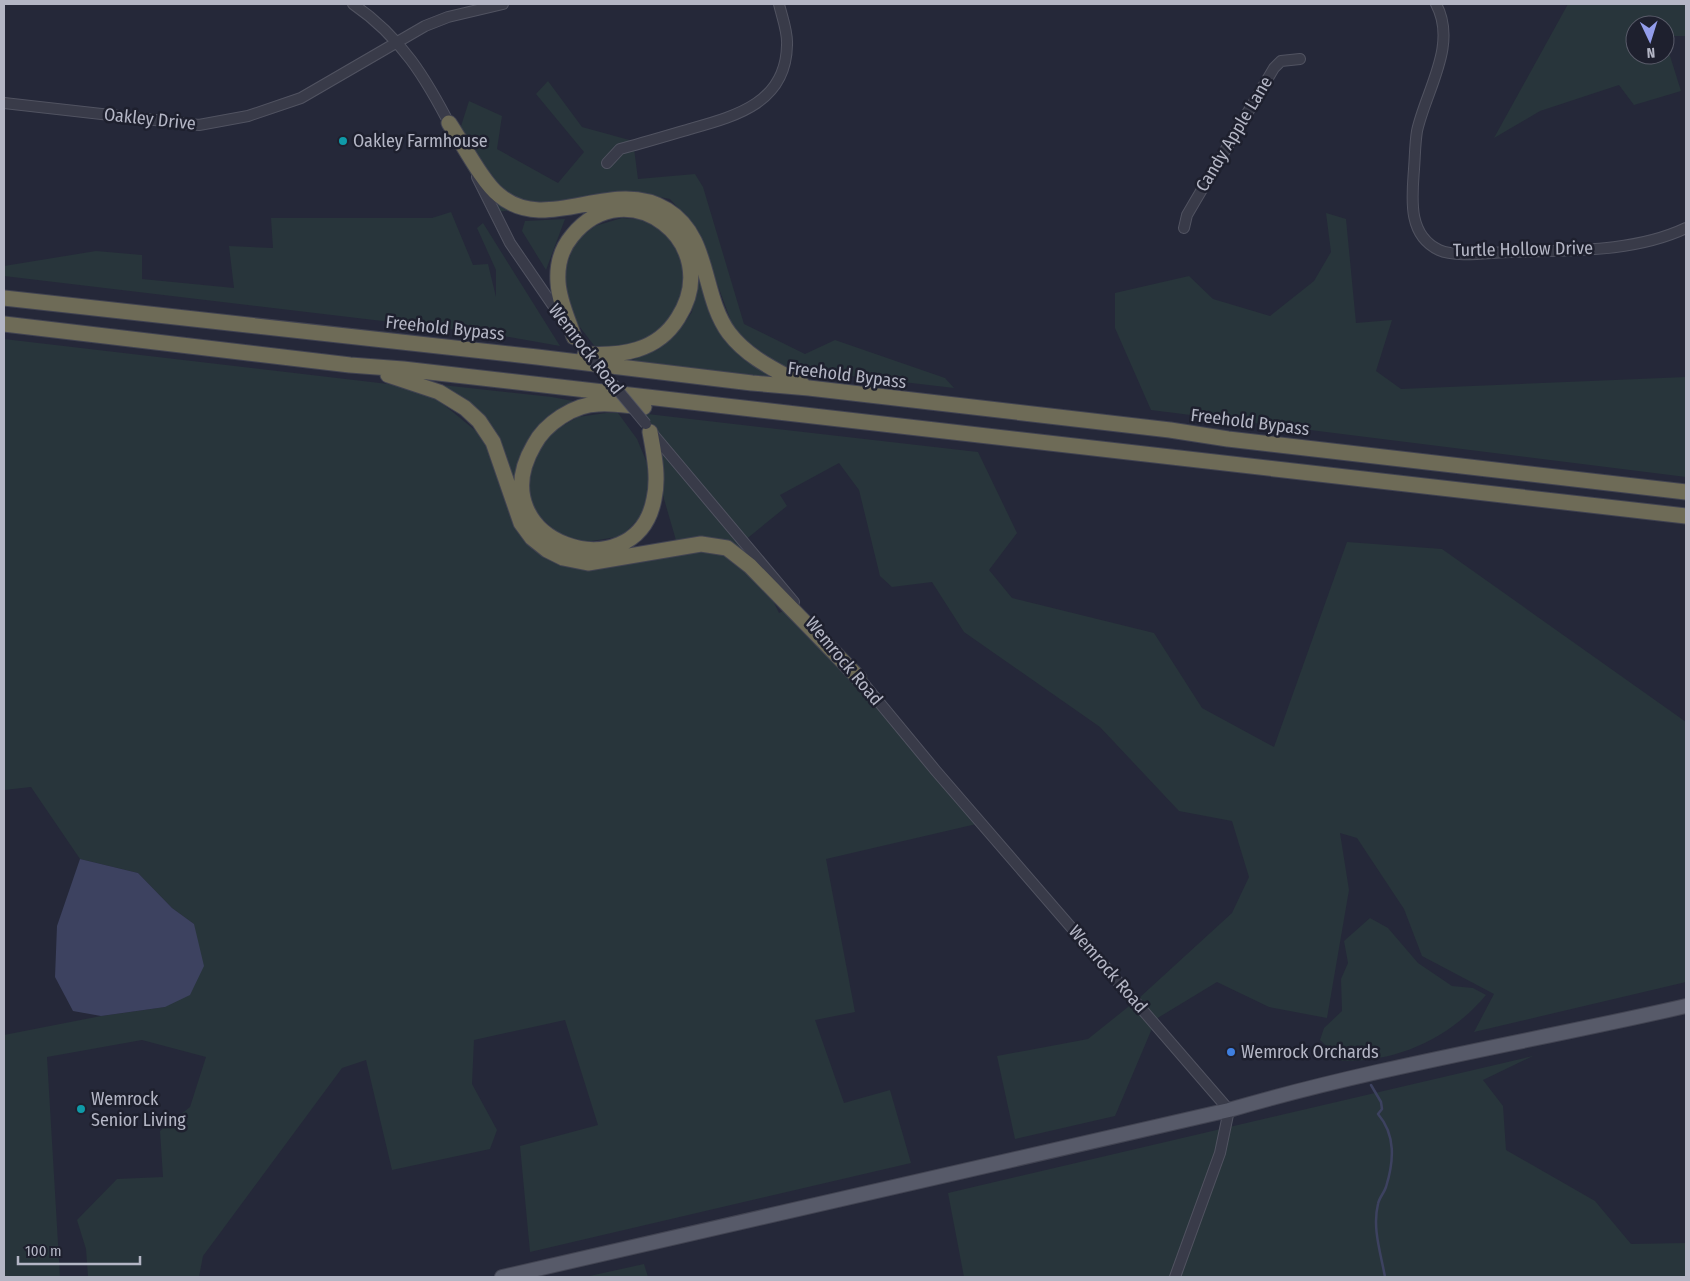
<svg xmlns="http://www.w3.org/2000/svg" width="1690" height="1281" viewBox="0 0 1690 1281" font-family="'Fira Sans Condensed',sans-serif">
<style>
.green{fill:#28353b}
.water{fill:#3d4260}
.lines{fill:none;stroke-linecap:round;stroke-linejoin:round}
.stream{stroke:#3d4260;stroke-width:2.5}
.minor-casing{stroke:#515361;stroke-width:12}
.major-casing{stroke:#424452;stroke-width:16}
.highway-casing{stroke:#414351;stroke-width:17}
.minor{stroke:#393b49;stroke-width:10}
.major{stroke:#575a69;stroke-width:14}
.highway{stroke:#6e6b57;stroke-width:15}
.minor-bridge-casing{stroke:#515361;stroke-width:12;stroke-linecap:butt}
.minor-bridge{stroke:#393b49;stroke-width:10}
.culture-dot{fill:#0f9aa8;stroke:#1e202e;stroke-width:2}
.shop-dot{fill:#3f7fe0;stroke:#1e202e;stroke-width:2}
.labels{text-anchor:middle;stroke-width:5;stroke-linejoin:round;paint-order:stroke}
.street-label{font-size:18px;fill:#b4b6c5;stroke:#1e202e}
.poi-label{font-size:18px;fill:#b4b6c5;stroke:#1e202e;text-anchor:start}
</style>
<rect width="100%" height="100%" fill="#252839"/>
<path class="green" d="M1568 4H1686V36H1665V25H1635V55H1665V40L1681 91 1634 105 1619 85 1540 111 1494 138Z
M548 81 582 127 633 141 638 179 695 174 703 187 744 324 805 354 835 340 945 378 954 388 757 365 735 332 697 229 670 199 634 192 491 213 455 145 469 101 502 116 497 149 558 183 584 152 536 94Z
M451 212 473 265 488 264 496 297V270L477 228 483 223 560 346 492 334 4 276V266L96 251 142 255V279L234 288 229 246 273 248 271 218H432Z
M1326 213 1346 219 1356 323 1392 320 1376 371 1401 389 1686 377V477L1151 410 1115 328V293L1189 276 1213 299 1270 316 1314 281 1331 252Z
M622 218C630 219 642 218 648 222 658 226 682 251 685 260 690 285 679 317 658 332 640 345 618 346 596 348L573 318 562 279 575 242 595 226Z
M565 219 546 270 522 231 525 221Z
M698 267 727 341 747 362 775 377 625 363 659 349 680 329 692 312Z
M4 339 405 386 432 395 482 436 533 550 584 570 680 554 639 413 978 452 1017 533 989 570 1012 598 1154 633 1202 708 1274 747 1347 542 1442 549 1686 722V982L1474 1032 1494 994 1422 956 1404 909 1357 838 1340 833 1349 890 1327 1018 1269 1007 1217 982 1156 1019 1115 1116 1015 1139 997 1056 1088 1039 1138 999 1232 913 1249 877 1232 821 1179 811 1100 727 964 632 932 582 892 587 880 576 859 490 839 463 780 495 787 506 744 541 779 613 796 605 985 822 826 859 855 1012 815 1020 844 1103 890 1090 911 1163 530 1252 520 1146 598 1125 565 1020 474 1040 472 1084 497 1130 490 1149 392 1170 366 1060 342 1068 203 1256 199 1277H88L86 1249 77 1220 117 1179 163 1177 160 1131 190 1107 206 1057 142 1040 47 1057 60 1277H4V1035L101 1016 165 1007 194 924 172 908 138 873 80 859 31 787 4 790Z
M442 385 552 397 583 403 545 422 521 455 516 495 465 400Z
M606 413H618L637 439 647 463 650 490 644 513 622 536 586 542 563 538 534 511 528 487 534 460 550 433 578 417Z
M1370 918 1388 928 1418 963 1452 986 1473 988 1486 995C1450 1038 1398 1062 1342 1061L1320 1040 1324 1028 1342 1011 1341 979 1348 963 1344 941Z
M1533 1056 1483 1080 1503 1106 1506 1150 1595 1201 1631 1244 1686 1243V1277H964L948 1193Z
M644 1264 648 1277H585Z"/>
<path class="water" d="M80 859 138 873 172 908 194 924 204 966 190 995 165 1007 101 1016 73 1011 55 977 57 926Z"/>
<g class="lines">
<path class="stream" d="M1371 1085 1381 1102 1382 1109 1378 1114C1396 1135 1394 1161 1386 1187 1384 1193 1379 1198 1378 1204 1372 1228 1381 1254 1385 1277"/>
<defs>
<path id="minor" d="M353 4C401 37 426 78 452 129
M1436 4C1458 45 1426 90 1417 131 1415 143 1415 156 1414 169 1412 197 1407 235 1439 250 1456 258 1492 252 1511 252 1568 250 1633 253 1686 228
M4 103 199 125 248 116 301 98 425 26 448 17 503 4
M607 163 620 149C643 143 666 136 690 129 736 116 786 103 787 45 788 32 782 17 779 4
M477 177 510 243 565 323
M1184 228 1187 215 1194 203 1274 68 1281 61 1300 59
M652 433 794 602
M855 673 936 771 1229 1110 1220 1153 1175 1277"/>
<path id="major" d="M502 1277 1229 1110C1379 1066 1534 1041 1686 1006"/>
<path id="highway" d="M449 123C462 142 483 183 499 195 547 236 612 176 667 210 711 237 701 295 729 333 748 358 776 370 803 385
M4 298 537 357 752 383 809 388 1170 430 1228 439 1686 492
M4 324 350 365 403 369 1686 516
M574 337C568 319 559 301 558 282 557 266 561 249 572 236 627 168 726 243 678 318 657 352 621 356 585 354
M388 375 439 392 465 408 479 421 493 442 521 523 532 538 547 550 563 558 588 563 701 544 727 548 750 566 859 678
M644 407C629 406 614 403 599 404 574 404 545 424 534 445 477 543 636 594 654 499 659 477 654 454 650 432"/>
</defs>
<use href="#minor" class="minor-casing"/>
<use href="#major" class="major-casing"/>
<use href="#highway" class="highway-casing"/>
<use href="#minor" class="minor"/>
<use href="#major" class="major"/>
<use href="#highway" class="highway"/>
<defs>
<path id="minor-bridge" d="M582 347 646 424"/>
</defs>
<use href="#minor-bridge" class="minor-bridge-casing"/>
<use href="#minor-bridge" class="minor-bridge"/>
</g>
<g class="culture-dot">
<circle cx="343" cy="141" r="5"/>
<circle cx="81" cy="1109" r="5"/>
</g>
<circle class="shop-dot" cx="1231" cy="1052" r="5"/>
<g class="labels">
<g class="street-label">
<text transform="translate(150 119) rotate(6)" y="6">Oakley Drive</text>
<text transform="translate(1234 134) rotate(-59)" y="6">Candy Apple Lane</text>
<text transform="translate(1523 249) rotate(-1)" y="6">Turtle Hollow Drive</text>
<text transform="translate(445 328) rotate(6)" y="6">Freehold Bypass</text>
<text transform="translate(586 349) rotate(52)" y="6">Wemrock Road</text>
<text transform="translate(847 375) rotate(7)" y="6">Freehold Bypass</text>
<text transform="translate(1250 422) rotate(7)" y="6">Freehold Bypass</text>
<text transform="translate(844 661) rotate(50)" y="6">Wemrock Road</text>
<text transform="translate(1108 969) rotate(49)" y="6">Wemrock Road</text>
</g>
<g class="poi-label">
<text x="353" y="147">Oakley Farmhouse</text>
<text x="1241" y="1058">Wemrock Orchards</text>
<text x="91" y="1105">Wemrock<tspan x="91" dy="21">Senior Living</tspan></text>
</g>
</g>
<rect width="1690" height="1281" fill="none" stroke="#b4b6c5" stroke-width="10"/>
<g transform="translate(1650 40) rotate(176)"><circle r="24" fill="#1e202e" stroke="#5a5c6a"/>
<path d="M0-4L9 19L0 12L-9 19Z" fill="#939deb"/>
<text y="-8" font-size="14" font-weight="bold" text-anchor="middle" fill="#b4b6c5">N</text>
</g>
<path d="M18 1256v8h122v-8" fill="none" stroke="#b4b6c5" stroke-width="2.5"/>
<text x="25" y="1256" font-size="15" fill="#b4b6c5" stroke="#1e202e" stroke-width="4" paint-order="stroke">100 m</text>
</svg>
